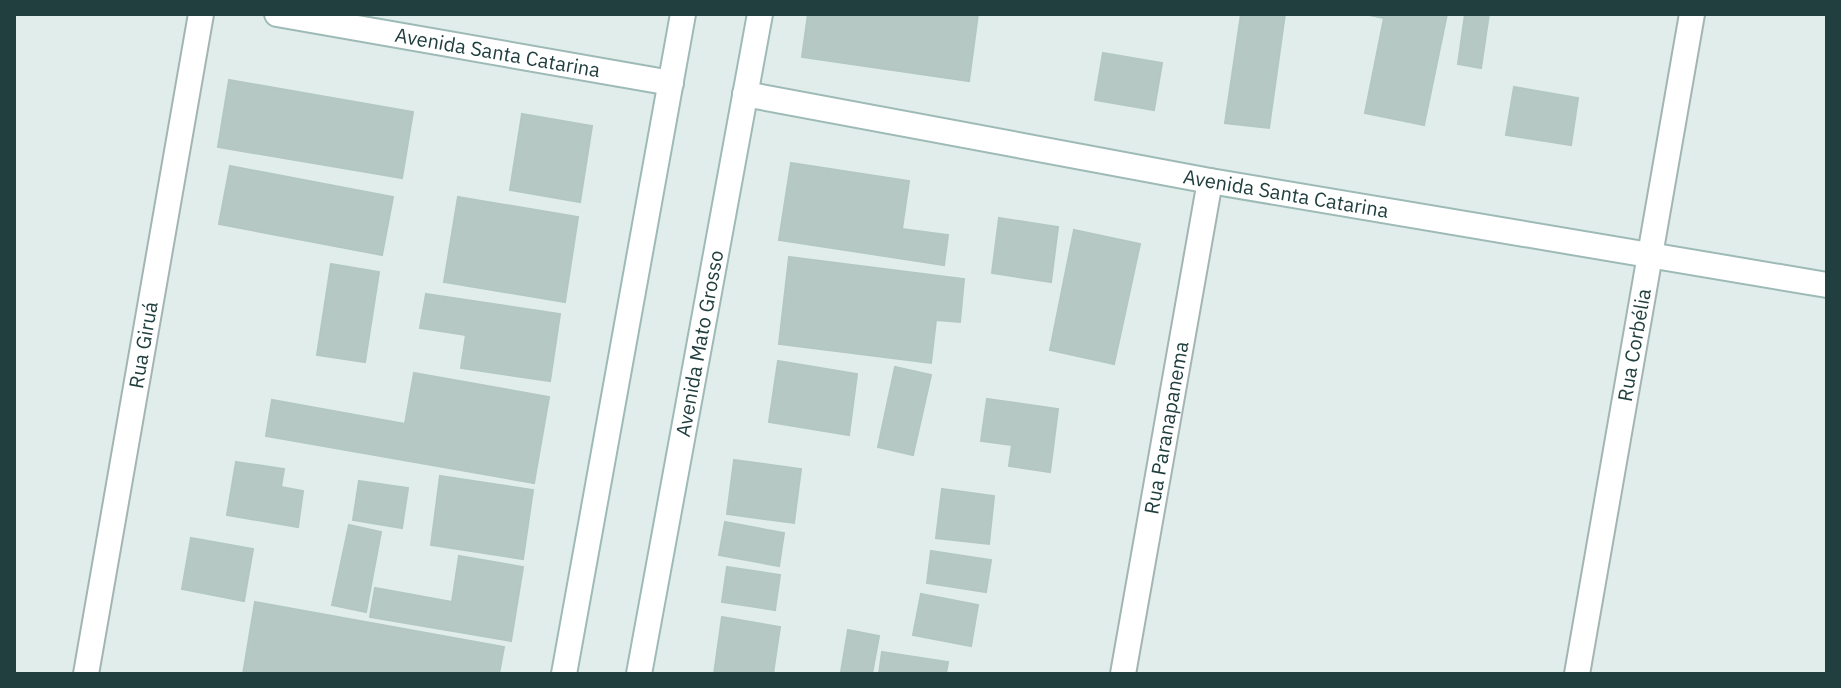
<svg xmlns="http://www.w3.org/2000/svg" width="1841" height="688" viewBox="0 0 1841 688" font-family="'IBM Plex Sans',sans-serif">
<style>
.building{fill:#b6c8c4;stroke:#b3c7c3;stroke-width:2}
.lines{fill:none;stroke-linecap:round;stroke-linejoin:round}
.street-casing{stroke:#a3b5b3;stroke-width:28}
.secondary-casing{stroke:#9ebab6;stroke-width:28}
.street{stroke:#fff;stroke-width:24}
.secondary{stroke:#fff;stroke-width:24}
.labels{text-anchor:middle;stroke-width:6;stroke-linejoin:round;paint-order:stroke}
.street-label{font-size:20px;fill:#203f3e;stroke:#f2f9f7}
</style>
<rect width="100%" height="100%" fill="#e1edea"/>
<path class="building" d="M808 14H978L969 81 802 57Z
M1241 14H1285L1269 128 1225 123Z
M1364 14H1447L1424 125 1365 113 1384 18Z
M1465 14H1489L1481 68 1458 64Z
M1103 53 1162 63 1154 110 1095 100Z
M229 80 413 112 402 178 218 147Z
M1514 87 1578 98 1571 145 1506 135Z
M522 114 592 126 580 202 510 190Z
M791 163 909 181 902 229 948 235 944 265 779 240Z
M230 166 393 197 382 255 219 224Z
M458 197 578 217 565 302 444 282Z
M999 218 1058 227 1051 282 992 273Z
M1074 230 1140 244 1114 364 1050 350Z
M789 257 964 279 960 322 936 320 931 363 779 344Z
M331 264 379 272 365 362 317 355Z
M426 294 560 314 550 381 461 368 466 335 420 328Z
M778 361 857 374 849 435 769 422Z
M895 367 931 375 913 455 878 447Z
M414 373 549 397 534 483 266 436 272 400 405 424Z
M987 399 1058 409 1050 472 1009 466 1012 445 981 441Z
M734 460 801 469 794 523 727 514Z
M236 462 284 469 281 487 303 491 298 527 227 515Z
M440 476 533 490 523 559 431 545Z
M359 481 408 488 402 528 353 520Z
M942 489 994 496 989 544 936 538Z
M725 522 784 533 779 566 719 555Z
M349 525 381 532 366 612 332 605Z
M191 538 253 549 244 601 182 589Z
M931 551 991 560 986 592 927 583Z
M459 556 523 567 511 641 370 617 375 588 452 602Z
M727 567 780 575 775 610 722 602Z
M921 594 978 605 971 646 913 635Z
M255 602 504 647 499 674H243Z
M722 617 780 627 773 674H714Z
M848 630 879 636 872 674 841 672Z
M882 652 948 662 946 674H879Z"/>
<g class="lines">
<defs>
<g id="street">
<path id="s1" d="M86 674 201 14"/>
<path id="s2" d="M1123 674 1210 181"/>
<path id="s3" d="M1577 674 1692 14"/>
</g>
<g id="secondary">
<path id="s4" d="M277 14 671 83"/>
<path id="s5" d="M745 94 1210 181 1827 285"/>
<path d="M564 674 683 14"/>
<path id="s6" d="M639 674 760 14"/>
</g>
</defs>
<use href="#street" class="street-casing"/>
<use href="#secondary" class="secondary-casing"/>
<use href="#street" class="street"/>
<use href="#secondary" class="secondary"/>
</g>
<g class="labels">
<g class="street-label">
<text dy="7" stroke="none"><textPath href="#s4" startOffset="224">Avenida Santa Catarina</textPath></text>
<text dy="7" stroke="none"><textPath href="#s5" startOffset="550">Avenida Santa Catarina</textPath></text>
<text dy="7" stroke="none"><textPath href="#s1" startOffset="334">Rua Giruá</textPath></text>
<text dy="7" stroke="none"><textPath href="#s6" startOffset="336">Avenida Mato Grosso</textPath></text>
<text dy="7" stroke="none"><textPath href="#s3" startOffset="334">Rua Corbélia</textPath></text>
<text dy="7" stroke="none"><textPath href="#s2" startOffset="250">Rua Paranapanema</textPath></text>
</g>
</g>
<rect width="1841" height="688" fill="none" stroke="#203f3e" stroke-width="32"/>
</svg>
